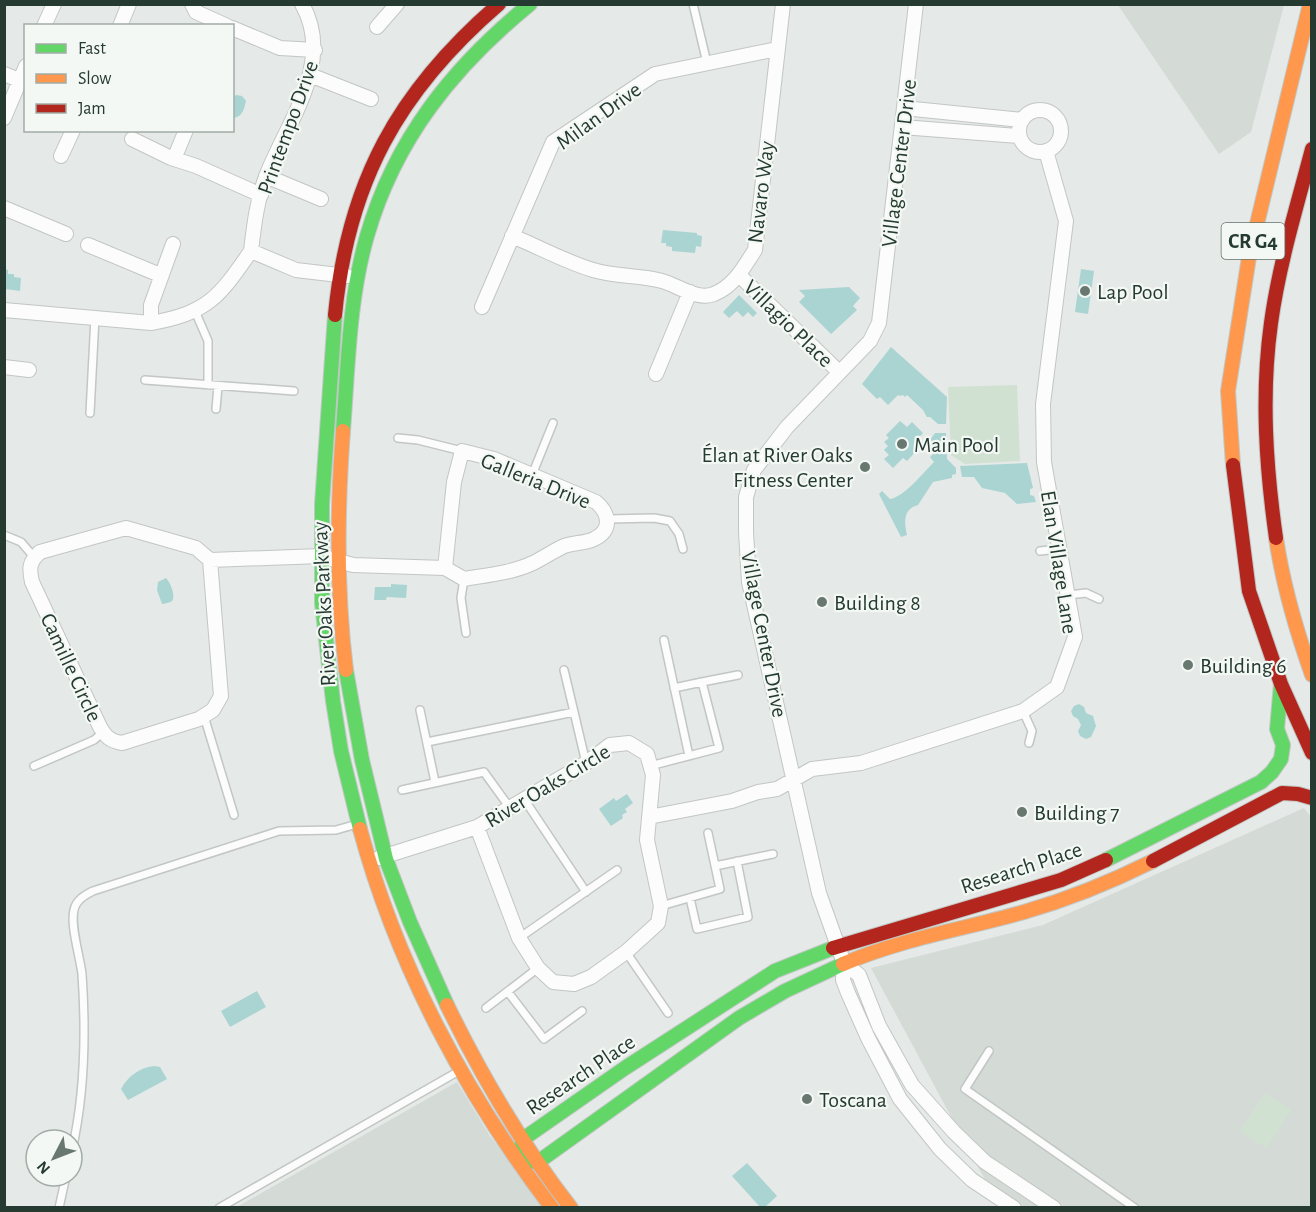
<svg xmlns="http://www.w3.org/2000/svg" width="1316" height="1212" viewBox="0 0 1316 1212" font-family="'Alegreya Sans',sans-serif">
<style>
.built{fill:#d4dad6}
.green{fill:#d0e1d2}
.water{fill:#aad4d2}
.lines{fill:none;stroke-linecap:round;stroke-linejoin:round}
.lane-casing{stroke:#c2c6c4;stroke-width:10}
.street-casing{stroke:#c2c6c4;stroke-width:16}
.fast-casing{stroke:#c1c7c4;stroke-width:16}
.slow-casing{stroke:#c1c7c4;stroke-width:16}
.jam-casing{stroke:#c1c7c4;stroke-width:16}
.lane{stroke:#fbfcfb;stroke-width:7}
.street{stroke:#fbfcfb;stroke-width:14}
.fast{stroke:#63d668;stroke-width:14}
.slow{stroke:#ff974d;stroke-width:14}
.jam{stroke:#b3261e;stroke-width:14}
.poi-dot{fill:#687871;stroke:#f4f8f5;stroke-width:2}
.labels{text-anchor:middle;stroke-width:4.5;stroke-linejoin:round;paint-order:stroke}
.shield{fill:#f4f8f5;stroke:#63746c;stroke-width:1.5}
.shield-label{font-size:21px;font-weight:bold;fill:#253b31}
.street-label{font-size:22px;fill:#253b31;stroke:#f4f8f5}
.poi-label{font-size:22px;fill:#253b31;stroke:#f4f8f5;text-anchor:start}
</style>
<rect width="100%" height="100%" fill="#e5e9e7"/>
<path class="built" d="M1118 5H1284L1251 132 1219 154Z
M1304 808 1312 818 1311 1207H1005L997 1202 871 968 1043 925Z
M457 1082 490 1136 548 1207 235 1208Z"/>
<path class="green" d="M1017 385 1020 461 965 464 951 455 948 387Z
M1265 1093 1291 1110 1266 1148 1240 1131Z"/>
<path class="water" d="M236 95 242 96 246 101C244 109 243 116 234 118L233 97Z
M663 230 697 233V235L702 236 701 247 696 246 695 253 672 251V247L666 246V243H661Z
M5 269 8 270V274H14V277L21 278 20 291 5 289Z
M1081 269 1094 271 1088 314 1075 312Z
M849 287 860 298 853 306 857 310 831 334 799 302 805 296 799 290Z
M739 295 757 313 753 317 748 312 743 317 737 311 729 318 723 312Z
M891 347 947 397 946 424H938L930 417H927L923 410 907 395 905 397 903 395 900 396 898 395 888 405 880 397 877 399 862 384Z
M900 421 907 427 912 422 923 433 915 442 920 447 907 461 903 458 893 468 884 459 889 455 884 450 888 446 884 442 889 438 886 435Z
M935 433H946L947 459 956 468V474L952 475V478L933 482 918 505C903 509 904 522 907 535L901 537 879 494 882 491 890 499C904 497 923 473 934 462L930 457 934 453 930 449 934 445 930 440Z
M1027 463 1033 488 1030 489V495L1034 496 1036 502 1017 504 1005 493 982 488 974 477H962L960 466Z
M166 578C170 582 176 595 172 601 171 602 164 604 162 604L157 590 158 582Z
M391 584 407 585 406 598 387 597 386 600H374L375 587H391Z
M1079 704 1084 707 1086 713 1093 716 1096 726 1091 737 1086 739 1080 736 1078 731 1081 725 1078 719 1073 716 1071 711 1074 706Z
M627 794 633 803 625 809 627 812 622 815 623 818 611 826 599 809 614 798 616 801Z
M257 991 266 1007 230 1027 221 1011Z
M154 1066 160 1067 167 1079 128 1100 121 1089C128 1076 139 1068 154 1066Z
M747 1163 777 1196 765 1207H760L732 1176Z"/>
<g class="lines">
<defs>
<path id="lane" d="M693 4 707 63
M195 311 208 341V385
M145 380 294 391
M216 409 218 386
M90 413 95 317
M398 438 418 440 462 451
M532 475 553 423
M608 519 654 518 670 521 679 534 683 549
M4 535 21 542 34 557
M1040 551 1058 549
M464 579 461 598 466 633
M1068 595 1086 593 1099 599
M664 640 689 756
M564 670 574 712
M702 682 738 675
M420 710 435 782
M1023 711 1032 731 1029 743
M204 716 234 815
M427 742 574 712 586 763
M34 766 94 740 103 732
M650 766 719 748 702 682 674 688
M402 790 484 772 510 808
M524 799 586 892
M715 866 773 854
M690 898 697 929 748 917 737 861
M661 906 720 889 708 833
M519 938 617 870
M626 952 668 1013
M508 992 544 1039 582 1011
M486 1008 538 968
M989 1051 965 1089 1135 1208
M72 1150C85 1093 86 1032 82 974 80 957 70 925 74 910 76 900 85 895 93 891L279 831 336 830 357 824
M59 1208 66 1176
M219 1208 459 1071"/>
<path id="street" d="M192 4 196 12 227 26
M916 4 879 323 870 341 787 427 754 470 746 497V532L749 582 819 893 844 963 843 980 848 993 868 1038 900 1099 940 1149 972 1180 1014 1208
M44 26 54 4
M120 26 129 4
M377 27 397 4
M232 28 280 48 315 50
M4 74 19 80
M310 75 371 99
M904 108 1022 120
M1019 131a21 21 0 1 1 42 0a21 21 0 1 1-42 0Z
M4 118 26 66
M902 127 1019 136
M132 139 171 158 196 166 261 195
M61 156 73 130
M174 159 186 130
M266 176 321 199
M4 208 66 234
M512 236C539 247 566 262 593 270 616 277 639 275 662 281 677 285 698 301 714 294 734 286 744 267 755 250L783 4
M88 245 160 275
M251 251C254 225 257 199 267 174 288 121 335 62 302 4
M251 251 296 270 347 276
M739 275 839 372
M482 307 553 142 655 74 777 49
M4 310 151 323C208 313 219 297 251 251
M151 323V305L173 244
M4 367 29 370
M656 374 690 292
M462 451 494 459 596 502C609 513 613 530 594 539 584 544 572 542 562 547 552 552 543 558 533 563 512 573 487 575 464 579L445 568 454 482Z
M126 528 196 548 210 560 221 696 213 710 199 719 122 743C110 741 106 737 100 727L32 582C29 568 29 562 40 552Z
M210 560 321 556 353 565 445 568
M649 817 732 801 758 792 777 789 812 769 861 763 1023 711 1057 687 1075 637 1044 462 1043 404 1066 221 1046 151
M379 858 477 827 586 763 610 745 629 743 647 754 653 775 647 840 661 906 658 923 626 952 591 977 574 984 553 982 538 968 519 938 477 827
M844 963 859 975 879 1026 912 1085 954 1132 985 1162 1054 1208"/>
<path id="fast" d="M335 315 322 504V603L333 701 341 751 360 829
M343 431C348 366 349 298 367 236 395 139 453 67 530 4
M346 670 362 760 386 859 410 922 447 1005
M1106 860 1261 782 1272 772 1281 759 1283 745 1277 729 1281 684
M520 1151 523 1139 625 1068 775 971 833 948
M527 1161 538 1162 739 1018 785 991 843 964"/>
<path id="slow" d="M343 431C337 511 336 590 346 670
M1233 465 1228 391 1249 257 1310 4
M1276 538C1283 585 1296 630 1312 675
M360 829C397 966 466 1095 552 1208
M843 964C901 939 964 929 1024 912 1069 899 1111 882 1153 861
M447 1005C482 1077 522 1145 571 1208"/>
<path id="jam" d="M335 315C348 182 398 91 499 4
M1233 465 1249 591 1281 684 1312 753
M1276 538C1266 467 1261 395 1271 323 1279 264 1297 206 1312 149
M1153 861 1282 793 1298 794 1312 798
M833 948 1061 880 1106 860"/>
</defs>
<use href="#lane" class="lane-casing"/>
<use href="#street" class="street-casing"/>
<use href="#fast" class="fast-casing"/>
<use href="#slow" class="slow-casing"/>
<use href="#jam" class="jam-casing"/>
<use href="#lane" class="lane"/>
<use href="#street" class="street"/>
<use href="#fast" class="fast"/>
<use href="#slow" class="slow"/>
<use href="#jam" class="jam"/>
</g>
<g class="poi-dot">
<circle cx="1085" cy="291" r="6"/>
<circle cx="902" cy="444" r="6"/>
<circle cx="865" cy="467" r="6"/>
<circle cx="822" cy="602" r="6"/>
<circle cx="1188" cy="665" r="6"/>
<circle cx="1022" cy="812" r="6"/>
<circle cx="807" cy="1099" r="6"/>
</g>
<g class="labels">
<rect class="shield" x="1221.5" y="223" width="63" height="36" rx="4.5"/>
<g class="shield-label">
<text x="1253" y="248">CR G4</text>
</g>
<g class="street-label">
<text transform="translate(598 115) rotate(-36)" y="8">Milan Drive</text>
<text transform="translate(287 127) rotate(-70)" y="8">Printempo Drive</text>
<text transform="translate(898 163) rotate(-83)" y="8">Village Center Drive</text>
<text transform="translate(760 192) rotate(-83)" y="8">Navaro Way</text>
<text transform="translate(789 323) rotate(44)" y="8">Villagio Place</text>
<text transform="translate(536 480) rotate(22)" y="8">Galleria Drive</text>
<text transform="translate(1060 562) rotate(81)" y="8">Elan Village Lane</text>
<text transform="translate(323 604) rotate(-93)" y="8">River Oaks Parkway</text>
<text transform="translate(765 634) rotate(79)" y="8">Village Center Drive</text>
<text transform="translate(72 667) rotate(65)" y="8">Camille Circle</text>
<text transform="translate(547 785) rotate(-31)" y="8">River Oaks Circle</text>
<text transform="translate(1021 867) rotate(-18)" y="8">Research Place</text>
<text transform="translate(580 1074) rotate(-34)" y="8">Research Place</text>
</g>
<g class="poi-label">
<text x="1097" y="299">Lap Pool</text>
<text x="914" y="452">Main Pool</text>
<text x="853" y="462" text-anchor="end">Élan at River Oaks<tspan x="853" dy="25">Fitness Center</tspan></text>
<text x="834" y="610">Building 8</text>
<text x="1200" y="673">Building 6</text>
<text x="1034" y="820">Building 7</text>
<text x="819" y="1107">Toscana</text>
</g>
</g>
<rect width="1316" height="1212" fill="none" stroke="#253b31" stroke-width="12"/>
<rect x="24" y="24" width="210" height="108" fill="#f4f8f5" stroke="#a1aca7" stroke-width="1.5"/>
<rect x="36" y="44" width="30" height="9" fill="#63d668" stroke="#a1aca7" stroke-width="1.5"/>
<text x="78" y="54" font-size="18" fill="#253b31">Fast</text>
<rect x="36" y="74" width="30" height="9" fill="#ff974d" stroke="#a1aca7" stroke-width="1.5"/>
<text x="78" y="84" font-size="18" fill="#253b31">Slow</text>
<rect x="36" y="104" width="30" height="9" fill="#b3261e" stroke="#a1aca7" stroke-width="1.5"/>
<text x="78" y="114" font-size="18" fill="#253b31">Jam</text>
<g transform="translate(54 1158) rotate(228)"><circle r="28" fill="#f4f8f5" stroke="#a1aca7" stroke-width="1.5"/>
<path d="M0-4.5L10 22L0 15L-10 22Z" fill="#687871"/>
<text y="-9" font-size="16" font-weight="bold" text-anchor="middle" fill="#253b31">N</text>
</g>
</svg>
